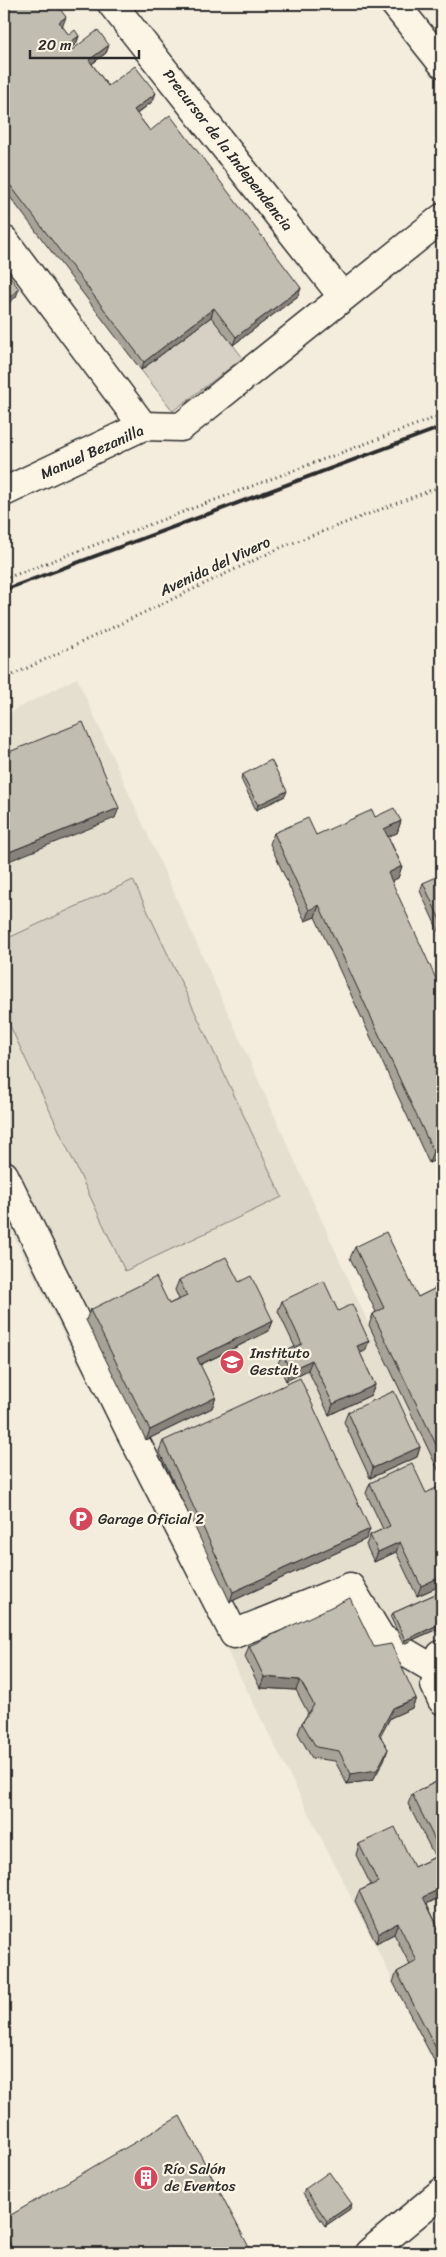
<svg xmlns="http://www.w3.org/2000/svg" width="446" height="2257" viewBox="0 0 446 2257" font-family="Sriracha,sans-serif">
<style>
.built{fill:#e5dfd0}
.green{fill:#d6d1c4;stroke:#807e78}
.lines{fill:none;stroke-linecap:round;stroke-linejoin:round}
.minor-casing{stroke:#2b2b2b;stroke-width:31}
.path{stroke:#2b2b2b;stroke-width:3;stroke-dasharray:1 4;stroke-linecap:butt}
.minor{stroke:#fcf5e5;stroke-width:28}
.rail{stroke:#2b2b2b;stroke-width:4}
.wall{fill:#a7a398;stroke:#2b2b2b}
.shaded-wall{fill:#88847c;stroke:#2b2b2b}
.building{fill:#c2bdb1;stroke:#2b2b2b}
.labels{text-anchor:middle;stroke-width:4.5;stroke-linejoin:round;paint-order:stroke}
.street-label{font-size:15px;fill:#2b2b2b;stroke:#fcf5e5}
.poi-label{font-size:15px;fill:#2b2b2b;stroke:#fcf5e5;text-anchor:start}
</style>
<rect width="100%" height="100%" fill="#f4edde"/>
<filter id="ink" filterUnits="userSpaceOnUse"><feTurbulence type="fractalNoise" baseFrequency=".02" numOctaves="2"/><feDisplacementMap in="SourceGraphic" scale="10" xChannelSelector="R" yChannelSelector="G"/><feConvolveMatrix kernelMatrix="1 2 1 2 8 2 1 2 1" color-interpolation-filters="sRGB"/></filter>
<g filter="url(#ink)">
<path class="built" d="M77 678 369 1325 442 1478V2078L132 1462 96 1398 4 1217V722L14 710Z"/>
<path class="green" d="M211 316 243 358 173 411 141 370Z
M133 880 282 1197 125 1271 4 1013V940Z"/>
<g class="lines">
<defs>
<path id="minor" d="M112 4 343 297
M395 4 442 63
M4 240 143 426
M4 492 143 426 181 427 442 218
M4 1175 131 1433 234 1634 350 1587 381 1638 437 1671
M441 1655 435 1685 442 1700
M369 2253 442 2192"/>
</defs>
<use href="#minor" class="minor-casing"/>
<path class="path" d="M4 579 442 415
M4 679 282 547 442 486"/>
<use href="#minor" class="minor"/>
<path class="rail" d="M4 590 442 427"/>
</g>
<path class="wall" d="M4 4 63 25 62 26 69 35 79 36 76 44 71 48 72 50 109 45 106 53 92 64 108 86 153 101 137 114 150 131 301 288 298 296 233 345 211 317 141 370 4 189Z
M242 775 285 796 256 810 241 779Z
M375 817 401 821 397 833 388 836 402 866 398 878 392 881 442 1157 429 1163 315 917 305 921 270 844 274 833 316 835Z
M442 877V939L420 891 423 883Z
M355 1247 418 1297 442 1285V1478L369 1325 373 1314 376 1312 350 1258Z
M179 1280 239 1282 273 1321 269 1331 200 1365 216 1397 212 1408 146 1440 86 1320 90 1310 169 1304 179 1299 175 1290Z
M282 1301 338 1311 369 1341 365 1351 360 1353 375 1385 371 1395 329 1415 308 1370 286 1381 278 1364 282 1353 295 1347 278 1311Z
M348 1412 420 1447 417 1457 370 1478 344 1422Z
M163 1441 370 1529 366 1539 230 1602 159 1451Z
M370 1483 426 1493 442 1585 417 1596 396 1552 374 1562 366 1545 370 1535 383 1529 366 1493Z
M442 1591V1627L403 1644 391 1618 393 1613Z
M249 1646 374 1647 416 1698 412 1708 390 1718 380 1736 388 1749 384 1760 373 1780 347 1784 335 1761 312 1758 298 1733 302 1723 308 1713 296 1690 260 1688 245 1657Z
M442 1779V1896L427 1904 442 1935V2068L439 2070 393 1982 397 1972 410 1965 394 1934 376 1943 355 1901 359 1891 371 1885 356 1855 359 1844 414 1867 435 1857 408 1804 412 1794Z
M305 2189 350 2209 325 2226 303 2194Z
M4 2219 252 2253H4Z"/>
<path class="shaded-wall" d="M66 17 63 25 56 30 59 22Z
M79 36 76 44 65 53 68 44Z
M109 45 106 53 86 68 89 60Z
M156 93 153 101 131 118 134 110Z
M301 288 298 296 233 345 236 337Z
M19 289 16 297 4 307V301Z
M214 308 211 317 141 370 144 362Z
M287 791 285 796 256 810 258 805Z
M119 808 115 818 4 863V854Z
M401 821 397 833 380 840 384 829Z
M402 866 398 878 384 885 388 873Z
M319 905 315 917 305 921 309 910Z
M442 1147V1157L429 1163 433 1151Z
M273 1321 269 1331 193 1368 197 1358Z
M369 1341 365 1351 353 1356 357 1346Z
M312 1360 308 1370 286 1381 290 1370Z
M375 1385 371 1395 329 1415 333 1404Z
M216 1397 212 1408 146 1440 150 1430Z
M420 1447 417 1457 370 1478 373 1468Z
M370 1529 366 1539 230 1602 233 1592Z
M400 1542 396 1552 374 1562 378 1552Z
M442 1576V1585L417 1596 421 1586Z
M442 1623V1627L403 1644 405 1640Z
M264 1677 300 1680 296 1690 260 1688Z
M416 1698 412 1708 390 1718 376 1745 379 1734 393 1708Z
M388 1749 384 1760 373 1780 347 1784 351 1774Z
M442 1888V1896L420 1907 423 1897Z
M398 1923 394 1934 376 1943 379 1933Z
M442 2060V2068L439 2070Z
M352 2204 350 2209 325 2226 327 2221Z"/>
<path class="building" d="M4 4H47L51 10 57 5 66 17 59 22 69 35 75 30 79 36 68 44 72 50 98 30 109 45 89 60 108 86 135 66 156 93 134 110 150 131 170 115 301 288 236 337 214 308 144 362 4 177Z
M4 268 19 289 4 301Z
M83 722 119 808 4 854V754Z
M271 760 287 791 258 805 242 775Z
M394 808 401 821 384 829 402 866 388 873 442 992V1147L433 1151 319 905 309 910 274 833 308 818 316 835 372 810 375 817Z
M441 875 442 877V924L423 883Z
M386 1232 418 1297 442 1285V1457L373 1314 384 1308 355 1247Z
M226 1257 239 1282 251 1276 273 1321 197 1358 216 1397 150 1430 90 1310 156 1277 169 1304 187 1296 179 1280Z
M324 1281 338 1311 352 1304 369 1341 357 1346 375 1385 333 1404 312 1360 290 1370 282 1353 302 1344 282 1301Z
M300 1378 370 1529 233 1592 163 1441Z
M394 1391 420 1447 373 1468 348 1412Z
M412 1463 426 1493 440 1486 442 1492V1576L421 1586 400 1542 378 1552 370 1535 390 1526 370 1483Z
M442 1591V1623L405 1640 393 1613Z
M350 1598 374 1647 391 1644 416 1698 393 1708 379 1734 388 1749 377 1770 351 1774 339 1751 316 1747 302 1723 314 1705 300 1680 264 1677 249 1646Z
M442 1779V1888L423 1897 442 1935V2060L397 1972 417 1961 398 1923 379 1933 359 1891 378 1882 359 1844 395 1827 414 1867 442 1854 412 1794Z
M180 2116 252 2253H15L4 2234V2219Z
M329 2172 352 2204 327 2221 305 2189Z"/>
</g>
<defs>
<symbol id="school-disc" viewBox="-11 -11 22 22"><circle r="9.5" fill="#d1495b" stroke="#fcf5e5"/><path d="M0-5L7-2L0 1L-7-2ZM-4 1L0 2.5L4 1V4Q0 6-4 4Z" fill="#fff"/></symbol>
<symbol id="parking-disc" viewBox="-11 -11 22 22"><circle r="9.5" fill="#d1495b" stroke="#fcf5e5"/><path d="M-3.5-5.5H1a3.5 3.5 0 0 1 0 7H-1V5.5H-3.5ZM-1-3.4V-.6H.8a1.4 1.4 0 0 0 0-2.8Z" fill="#fff"/></symbol>
<symbol id="building-disc" viewBox="-11 -11 22 22"><circle r="9.5" fill="#d1495b" stroke="#fcf5e5"/><path d="M-4-6H4V6H1V3H-1V6H-4ZM-2.5-4.3h1.7v1.8h-1.7ZM.8-4.3h1.7v1.8H.8ZM-2.5-1h1.7V.8h-1.7ZM.8-1h1.7V.8H.8Z" fill="#fff"/></symbol>
</defs>
<g fill-rule="evenodd">
<use href="#school-disc" x="218" y="1348" width="28" height="28"/>
<use href="#parking-disc" x="67" y="1505" width="28" height="28"/>
<use href="#building-disc" x="132" y="2164" width="28" height="28"/>
</g>
<g class="labels">
<g class="street-label">
<text transform="translate(228 150) rotate(52)" y="5">Precursor de la Independencia</text>
<text transform="translate(92 452) rotate(-24)" y="5">Manuel Bezanilla</text>
<text transform="translate(215 566) rotate(-25)" y="5">Avenida del Vivero</text>
</g>
<g class="poi-label">
<text x="250" y="1358">Instituto<tspan x="250" dy="17">Gestalt</tspan></text>
<text x="98" y="1524">Garage Oficial 2</text>
<text x="164" y="2174">Río Salón<tspan x="164" dy="17">de Eventos</tspan></text>
</g>
</g>
<rect width="446" height="2257" fill="none" stroke="#fcf5e5" stroke-width="20"/>
<rect x="10" y="10" width="426" height="2237" fill="none" stroke="#2b2b2b" stroke-width="2" filter="url(#ink)"/>
<path d="M30 50v8h109v-8" fill="none" stroke="#2b2b2b" stroke-width="2.5"/>
<text x="38" y="50" font-size="15" fill="#2b2b2b" stroke="#fcf5e5" stroke-width="4" paint-order="stroke">20 m</text>
</svg>
